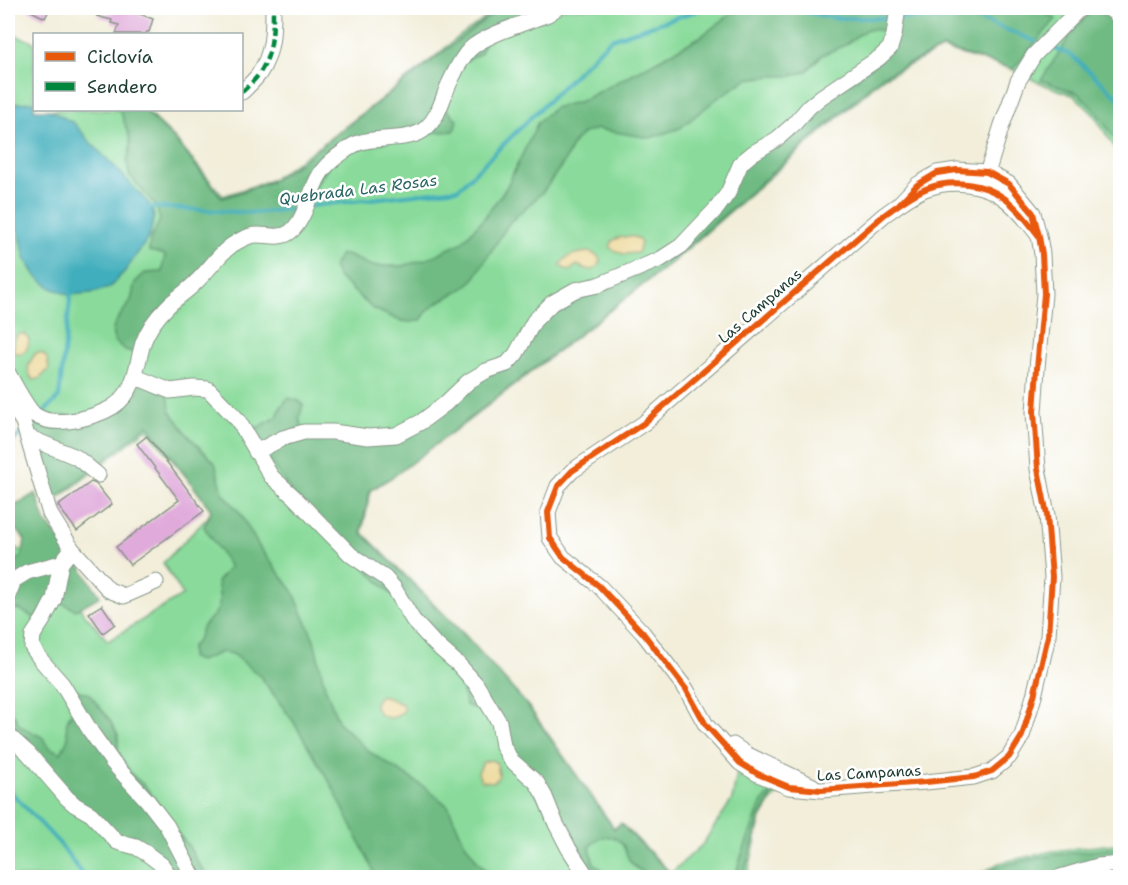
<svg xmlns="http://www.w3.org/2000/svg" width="1128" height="885" viewBox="0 0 1128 885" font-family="'Shantell Sans',sans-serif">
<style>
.green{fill:#8adb9b;stroke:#548c68;stroke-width:1.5}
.forest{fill:#6fbb83;stroke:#477c5c;stroke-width:1.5}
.sand{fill:#eeda9e;stroke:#868c69;stroke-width:1.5}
.water{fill:#3faebc;stroke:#2f7678;stroke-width:1.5}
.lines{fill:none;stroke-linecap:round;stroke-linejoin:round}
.stream{stroke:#3faebc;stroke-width:4}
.building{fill:#e0aadb}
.minor-casing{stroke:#889687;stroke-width:17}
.minor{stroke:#fff;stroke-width:15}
.quiet{stroke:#00873e;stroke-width:4.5;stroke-dasharray:9 4.5;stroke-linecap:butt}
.cycleway-casing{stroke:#fff;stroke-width:10}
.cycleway{stroke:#e8590c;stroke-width:6}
.labels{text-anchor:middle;stroke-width:5;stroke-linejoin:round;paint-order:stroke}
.street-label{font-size:15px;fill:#1f3d34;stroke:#fff}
.water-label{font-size:16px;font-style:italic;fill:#2a6564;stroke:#fff}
</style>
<rect width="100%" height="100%" fill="#fff"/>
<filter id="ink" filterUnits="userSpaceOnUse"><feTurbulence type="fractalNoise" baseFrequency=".0167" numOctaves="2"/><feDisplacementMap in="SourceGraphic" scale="12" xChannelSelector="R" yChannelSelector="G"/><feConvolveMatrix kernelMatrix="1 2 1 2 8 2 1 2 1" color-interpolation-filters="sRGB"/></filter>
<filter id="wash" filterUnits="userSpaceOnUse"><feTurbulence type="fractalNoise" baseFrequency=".008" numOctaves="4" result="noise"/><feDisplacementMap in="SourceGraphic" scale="24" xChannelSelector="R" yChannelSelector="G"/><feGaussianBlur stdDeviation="1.35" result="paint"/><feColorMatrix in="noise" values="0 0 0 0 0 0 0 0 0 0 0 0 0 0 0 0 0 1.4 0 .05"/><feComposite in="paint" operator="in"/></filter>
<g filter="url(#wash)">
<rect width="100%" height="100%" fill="#f2eeda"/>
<path class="green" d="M499 8H1092L1115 28 1120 31V156L1094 115 1075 96 1042 84 1009 68 942 49 883 78 674 261 467 422 371 491 362 532 465 635 529 707 614 828 621 823 671 873 702 845 732 800 738 768 782 792 772 800 761 818 747 877H8V544L37 559 108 641 183 595 163 563 214 511 147 429 53 503 29 426 8 419V33L34 42V110H145L175 139 223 196 271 180 321 145 416 72 461 35Z
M1120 840V877L973 878 999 863 1053 851 1115 844Z"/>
<path class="forest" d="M500 8H554L485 39 481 53 456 66 445 108 457 120 454 131 412 134 334 156 288 232 227 245 138 353C129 352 123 350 117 343 104 330 123 313 130 302 134 296 132 289 135 283 137 280 142 276 145 273L162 272 165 255 149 251 150 240 160 220 156 206 129 175 127 161 130 150V139L120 110H144L174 139 222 198 270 182 301 162Z
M739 8H1037L1056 19 1013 69 943 48 882 76 660 271 439 442 394 476 370 490 361 532 471 642 526 704 614 829 621 824 673 876C660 881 638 873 630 861 626 856 626 849 622 844 613 833 598 835 590 847L593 862 610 877 589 878 556 823 512 760 500 722 482 712 466 705 451 655 406 609 295 497 249 431 259 427 277 417 281 407 288 398 299 401 303 405 299 418 305 434 397 437 471 383 508 366 553 305 682 247 743 165 880 60 886 35 880 30 867 29 843 46 822 55 807 71 792 76H772L747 79 719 97 680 128 650 138 597 129 584 133 575 141 564 162 543 192 509 223 473 280 464 288 437 303 428 310 421 320 412 322 400 321 372 308 337 276 333 267 340 254 349 256 372 266H402L427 259 461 243 484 218 506 188 538 122 554 108 581 101 636 72 700 37Z
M1095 8 1120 26V146L1096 112 1079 94 1041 80 1075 28Z
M136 380 168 394 170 410 187 434 215 463 223 493 240 513 260 548 293 591 314 640 325 687 339 723 371 753 426 788 448 806 463 840 478 862 493 877 379 878 376 876 332 786 293 721 260 676 233 654 222 652 200 661 191 658V647C201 640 198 635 203 626 206 622 210 619 214 615 222 606 220 593 217 582L230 567 204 527 211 510 148 425 50 503 27 422 35 417 106 415Z
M36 493 45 521 78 563 100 596 76 610 50 597 36 619 19 609 8 611V567L22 556 25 540C21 533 16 529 8 527V510Z
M67 687 89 694 109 719 118 735V752L124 763 132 775 146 787 179 835 188 845 198 863 209 877H162L151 853 119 840 17 748 8 747V709L14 715 20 726 42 737 50 748 61 753 68 738C65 726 66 720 73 710Z
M776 789 759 821 743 877 735 878 739 862 762 802Z
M1120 845V876L1114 874 1097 863 1051 875 1048 877 979 878 999 866 1053 855 1117 848Z"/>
<path class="sand" d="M630 236 637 238 641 243 638 253 623 254 610 248 612 241 618 238Z
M590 252 598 256 600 260 598 266 593 270 587 269 577 265 569 271 560 266C566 254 577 253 590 252Z
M20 334H25L29 339 28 347 24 352 17 354 13 350 16 336Z
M36 353H42L47 358 49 369 39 379 33 380C25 369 28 364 36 353Z
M382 695 402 704 404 710C388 730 363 706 382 695Z
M491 760 497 763 499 775 497 779 493 782 481 781 478 773 483 762Z"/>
<path class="water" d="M31 102 34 103V110H50L74 123 91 143 118 170 152 207 154 218 149 237 126 270 109 288 92 293 70 295 51 288 36 276 25 259 21 239 13 214 8 206V104Z"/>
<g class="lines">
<path class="stream" d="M786 8 834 18H891
M899 18 979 19 1035 41
M1054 48 1071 55 1120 99
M311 206 458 189 611 39 705 8
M150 207 255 213 301 208
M42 414 59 397 71 291
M8 447 21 433
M8 789 60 844 85 878"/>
</g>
<g id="blocks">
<path class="building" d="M25 8H50L45 18Z
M122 10 132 11 153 19 149 32H147L146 34H116L119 25 111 23 112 20 96 16Z
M147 436 204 511 130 565 116 547 179 500 137 444Z
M91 482 96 484 112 504 77 531 58 506Z
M102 605 115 624 103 633 89 613Z"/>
</g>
</g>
<g filter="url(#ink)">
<use href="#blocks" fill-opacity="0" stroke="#889687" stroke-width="1.5"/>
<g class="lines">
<defs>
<path id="minor" d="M1108 8 1120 17
M242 92C247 87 254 81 259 74 273 53 273 32 273 8
M985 180 1002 125 1018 81 1034 55 1080 8
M899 204 917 185 937 173 957 170 987 172 1009 184 1033 213 1039 236 1042 254 1044 294 1037 368 1034 412 1038 469 1047 515 1052 577 1048 636 1034 696 1022 736 1009 757 992 771 974 777 926 782 821 790 789 787 758 774 740 763 706 725 686 689 643 633 599 586 563 557 550 538 548 512 558 486 572 471 644 423 884 215C897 206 913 193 928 188 952 179 984 183 1004 198 1018 208 1029 223 1039 236
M8 373C13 382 28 410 35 415 53 428 87 419 105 411 136 397 135 370 143 343 148 328 158 316 168 306 177 297 188 291 196 282 216 263 222 246 250 236 262 232 279 241 290 232 305 221 309 193 319 176 326 163 340 154 352 146 372 134 409 144 426 128 439 117 442 99 449 84 455 72 460 59 470 49 484 35 528 22 548 14L557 8
M136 377 170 391 194 388 208 389 238 420 271 476 294 497 351 555 385 578 394 588 413 620 434 643 459 665 476 684 499 722 503 746 511 760 537 783 545 797 556 824 569 849 588 878
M8 398 23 422 50 514 72 549 109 590 124 596 156 582
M28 437 76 457 98 475
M256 452 283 438 304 432H333L368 437 396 435 421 422 445 404 469 381 486 371 507 364 516 354 534 321 552 303 575 290 598 285 661 259 681 246 717 208 728 193 741 163 753 153 777 139 794 124 809 107 821 97 879 58 890 48 894 35 898 8
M72 549 61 563 54 599 43 620 33 635 32 647 41 660 62 684 91 732 113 763 147 800 167 826 194 878
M8 596 14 580 27 572 61 563
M8 735 28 753 67 798 75 805 91 814 117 842 136 847 146 853 162 865 171 878
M733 745 748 755 813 786
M1057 878 1098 866 1120 864"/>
</defs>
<use href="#minor" class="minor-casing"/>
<use href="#minor" class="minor"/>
<path class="quiet" d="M242 92C247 87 254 81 259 74 273 53 273 32 273 8"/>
<defs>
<path id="cycleway" d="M899 204 917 185 937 173 957 170 987 172 1009 184 1033 213 1039 236 1042 254 1044 294 1037 368 1034 412 1038 469 1047 515 1052 577 1048 636 1034 696 1022 736 1009 757 992 771 974 777 926 782 821 790 789 787 758 774 740 763 706 725 686 689 643 633 599 586 563 557 550 538 548 512 558 486 572 471 644 423 884 215C897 206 913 193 928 188 952 179 984 183 1004 198 1018 208 1029 223 1039 236"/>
</defs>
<use href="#cycleway" class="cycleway-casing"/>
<use href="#cycleway" class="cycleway"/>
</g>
</g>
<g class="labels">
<g class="street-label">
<text transform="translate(760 306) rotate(-41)" y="5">Las Campanas</text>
<text transform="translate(869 773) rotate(-3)" y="5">Las Campanas</text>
</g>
<g class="water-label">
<text transform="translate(358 189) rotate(-7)" y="6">Quebrada Las Rosas</text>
</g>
</g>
<rect width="1128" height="885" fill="none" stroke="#fff" stroke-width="30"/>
<rect x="33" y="33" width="210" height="78" fill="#ffffff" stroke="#a5b1ae" stroke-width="1.5"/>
<rect x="45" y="52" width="30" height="9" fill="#e8590c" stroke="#a5b1ae" stroke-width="1.5"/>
<text x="87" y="63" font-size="18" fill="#1f3d34">Ciclovía</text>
<rect x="45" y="82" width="30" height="9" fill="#00873e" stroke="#a5b1ae" stroke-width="1.5"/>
<text x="87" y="93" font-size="18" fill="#1f3d34">Sendero</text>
</svg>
